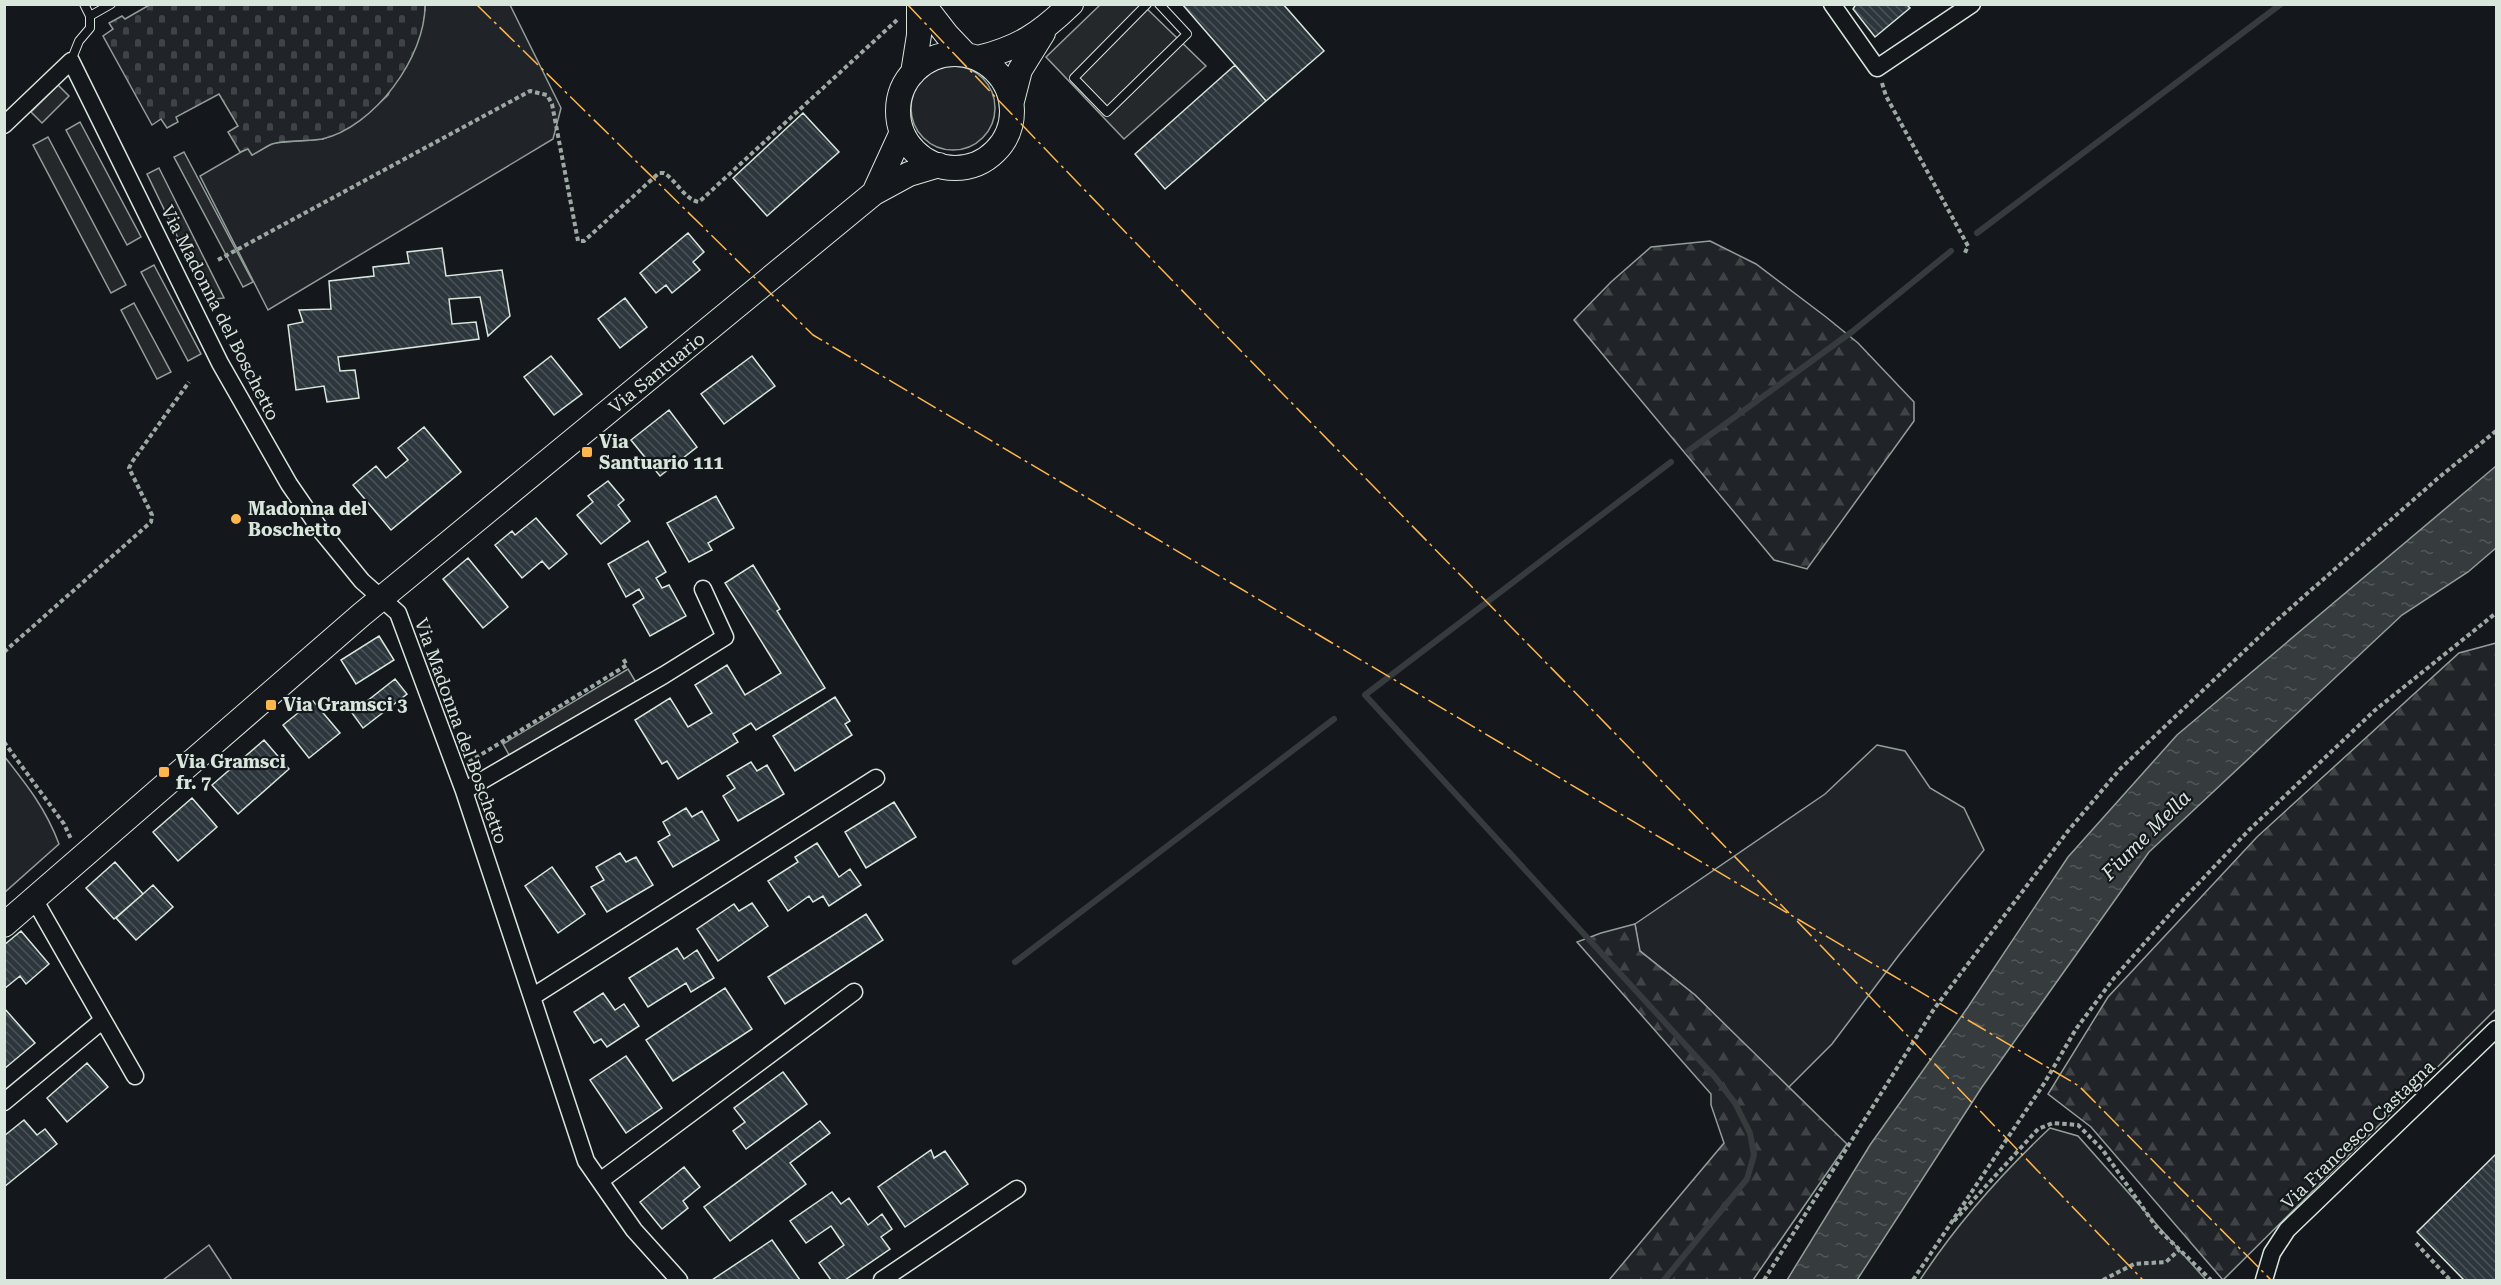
<svg xmlns="http://www.w3.org/2000/svg" width="2501" height="1285" viewBox="0 0 2501 1285" font-family="'Roboto Serif',serif">
<style>
.green{fill:#202428;stroke:#939e99;stroke-width:1.5}
.forest{fill:url(#forest-firs);stroke:#939e99;stroke-width:1.5}
.cemetery{fill:url(#cemetery-stones);stroke:#939e99;stroke-width:1.5}
.parking{fill:#24282b;stroke:#939e99;stroke-width:1.5}
.water{fill:url(#water-ripples);stroke:#939e99;stroke-width:1.5}
.lines{fill:none;stroke-linecap:round;stroke-linejoin:round}
.stream{stroke:#363b3e;stroke-width:6}
.building{fill:url(#building-back-hatch);stroke:#d8e6dc;stroke-width:1.5}
.lane-casing{stroke:#d8e6dc;stroke-width:10}
.street-casing{stroke:#d8e6dc;stroke-width:19}
.secondary-casing{stroke:#d8e6dc;stroke-width:26}
.path{stroke:#9da8a2;stroke-width:4;stroke-dasharray:4.5 3;stroke-linecap:butt}
.lane{stroke:#14181c;stroke-width:8}
.street{stroke:#14181c;stroke-width:16}
.secondary{stroke:#14181c;stroke-width:24}
.power{stroke:#ffb74d;stroke-width:1.5;stroke-dasharray:21 4.5 3 4.5;stroke-linecap:butt}
.poi-dot{fill:#ffb74d;stroke:#14181c;stroke-width:2}
.labels{text-anchor:middle;stroke-width:4.5;stroke-linejoin:round;paint-order:stroke}
.street-label{font-size:18px;fill:#d8e6dc;stroke:#14181c}
.poi-label{font-size:18px;font-weight:bold;fill:#d8e6dc;stroke:#14181c;text-anchor:start}
.water-label{font-size:20px;font-style:italic;fill:#d8e6dc;stroke:#14181c}
</style>
<defs>
<pattern id="forest-firs" width="22" height="20" patternUnits="userSpaceOnUse" patternTransform="scale(1.5)"><rect width="22" height="20" fill="#202428"/><path d="M5 1l3.5 6h-7zM16 11l3.5 6h-7z" fill="#404447"/></pattern>
<pattern id="cemetery-stones" width="16" height="16" patternUnits="userSpaceOnUse" patternTransform="scale(1.5)"><rect width="16" height="16" fill="#202428"/><path d="M2 7V4a2 2 0 0 1 4 0v3zM10 15v-3a2 2 0 0 1 4 0v3z" fill="#404447"/></pattern>
<pattern id="water-ripples" width="26" height="14" patternUnits="userSpaceOnUse" patternTransform="scale(1.5)"><rect width="26" height="14" fill="#363b3e"/><path d="M2 4q2-2 4 0t4 0M15 11q2-2 4 0t4 0" fill="none" stroke="#525759"/></pattern>
<pattern id="building-back-hatch" width="6" height="6" patternUnits="userSpaceOnUse" patternTransform="scale(1.5)"><rect width="6" height="6" fill="#2c363c"/><path d="M-1 5l2 2M0 0l6 6M5-1l2 2" fill="none" stroke="#4a5358"/></pattern>
</defs>
<rect width="100%" height="100%" fill="#14181c"/>
<path class="green" d="M425 5H510L561 108 553 139 268 310 200 176 248 148 252 155 273 143 323 139 351 126 372 110 388 95 425 10Z
M911 108a42 42 0 1 1 84 0a42 42 0 1 1-84 0Z
M1877 745 1905 751 1930 788 1964 808 1984 850 1899 955 1832 1044 1788 1088 1695 995 1639 950 1635 924 1825 794Z
M4 756C27 785 46 809 59 844L5 892Z
M2050 1128 2078 1136 2206 1280H1920C1956 1225 2001 1174 2050 1128Z
M209 1245 232 1280H163Z"/>
<path class="forest" d="M1710 241 1756 264 1826 317 1858 343 1914 402V421L1807 569 1774 560 1574 320 1611 282 1651 247Z
M2496 643V1009L2223 1280 2091 1127 2048 1094 2108 997 2257 837 2459 653Z
M1635 924 1640 951 1695 995 1847 1144 1753 1280H1609L1724 1143 1711 1105V1094L1577 942 1601 933Z"/>
<path class="cemetery" d="M151 4H425C426 57 374 127 322 139 306 142 287 139 272 144 265 147 258 152 252 155L248 149 240 152 228 132 238 126 219 94 176 117 178 122 167 128 161 119 152 125 103 36 113 29 109 23 122 16 125 19Z"/>
<path class="parking" d="M1100 5H1143L1206 66 1124 139 1046 57Z
M58 85 69 96 42 123 31 112Z
M80 122 141 237 127 245 66 130Z
M48 137 126 285 111 293 33 145Z
M184 152 253 282 243 287 174 157Z
M159 168 224 298 208 300 147 174Z
M154 265 201 354 188 361 141 272Z
M134 303 171 372 157 379 121 310Z
M628 669 637 684 512 760 503 744Z"/>
<path class="water" d="M2496 466V548L2468 572 2402 615 2149 852 1982 1087 1857 1280H1787L1870 1145 1968 1007 2068 857 2177 735Z"/>
<g class="lines">
<path class="stream" d="M1977 233 2281 4
M1688 451 1853 331 1951 251
M1015 962 1334 719
M1664 1280 1747 1179 1754 1155 1750 1133 1735 1103 1714 1076 1365 695 1671 462"/>
</g>
<path class="building" d="M1182 4H1283L1324 51 1266 101Z
M1856 4H1906L1910 8 1875 37 1853 9Z
M1235 65 1266 101 1165 189 1135 154Z
M803 113 839 152 767 216 733 178Z
M688 233 704 252 693 262 700 270 672 293 666 285 656 293 640 273Z
M442 248 446 276 502 270 510 316 488 336 480 297 449 299 452 324 476 322 479 339 338 357 340 371 355 370 359 398 327 402 324 386 296 390 288 325 303 322 299 310 331 309 329 281 374 276 373 267 409 263 407 252Z
M625 298 647 327 620 348 598 319Z
M551 356 582 394 554 415 524 377Z
M752 356 775 386 724 424 701 394Z
M669 410 697 447 660 476 631 440Z
M424 427 461 472 391 530 353 485 376 466 386 478 408 460 398 448Z
M608 481 624 500 618 505 630 521 601 544 577 515 593 502 588 496Z
M716 496 734 528 708 543 712 550 689 562 667 523Z
M536 518 567 554 549 569 542 561 522 578 495 545 512 531 515 535Z
M648 541 666 572 656 578 662 588 669 585 686 616 650 636 633 605 644 598 639 589 626 597 608 564Z
M468 558 508 607 483 628 443 579Z
M753 565 780 609 777 611 825 688 756 730 751 723 733 734 738 742 678 779 667 761 662 764 635 720 670 698 688 727 712 713 695 685 727 665 745 695 781 673 725 583Z
M379 636 394 660 356 684 341 660Z
M395 679 407 694 363 728 352 713Z
M835 697 850 721 845 724 852 735 795 771 773 736Z
M313 701 340 733 309 758 283 725Z
M264 740 289 769 238 814 212 785Z
M751 762 757 771 767 765 784 794 738 821 723 796 735 788 727 776Z
M192 798 217 827 178 861 153 832Z
M894 802 916 837 866 868 845 832Z
M686 808 692 817 702 811 719 840 673 867 658 842 670 835 663 822Z
M817 843 839 877 850 869 861 885 829 906 823 896 813 902 809 896 788 911 768 881 798 862 795 857Z
M620 853 626 862 636 857 653 885 607 912 591 887 604 880 596 867Z
M115 862 143 894 114 919 86 888Z
M552 867 585 914 558 933 525 886Z
M153 885 173 907 136 940 116 918Z
M752 903 768 926 718 961 697 929 734 904 739 911Z
M866 914 883 940 785 1004 768 977Z
M21 931 49 964 26 984 20 976 4 989V945Z
M677 948 684 959 697 950 714 978 691 992 686 983 648 1007 629 978Z
M725 988 752 1029 673 1081 646 1040Z
M603 993 615 1010 624 1004 639 1026 607 1047 601 1039 594 1043 574 1012Z
M4 1008 35 1043 4 1069Z
M626 1056 662 1108 626 1133 590 1080Z
M87 1063 108 1087 67 1122 47 1098Z
M783 1072 807 1104 746 1149 733 1131 745 1122 734 1108Z
M24 1120 37 1135 45 1129 57 1144 4 1187V1136Z
M820 1121 830 1133 790 1163 806 1184 730 1241 704 1207Z
M931 1150 934 1158 945 1151 968 1184 905 1227 878 1187Z
M2496 1154V1280H2464L2417 1232Z
M684 1167 700 1187 683 1201 688 1208 662 1229 640 1202Z
M832 1192 841 1204 849 1198 868 1225 882 1214 892 1229 881 1237 890 1249 845 1280H831L819 1263 844 1245 831 1226 806 1243 790 1221Z
M772 1240 800 1280H712Z"/>
<g class="lines">
<defs>
<path id="lane" d="M1147 4 1074 78 1107 112 1187 34 1159 4
M90 16 111 4
M71 61 79 41 90 28V16L84 4"/>
<path id="street" d="M1832 4 1877 68 1972 4
M4 125 71 61 220 363 289 484 322 532 362 581 398 613 464 791 586 1161 634 1230 679 1280
M464 791 664 675 725 637 703 589
M34 899 135 1076
M532 997 876 778
M4 1102 103 1020
M600 1181 854 992
M882 1280 1017 1189
M2264 1280 2272 1253 2287 1230 2496 1029"/>
<path id="secondary" d="M923 4 947 35 966 55
M898 111a57 57 0 1 1 114 0a57 57 0 1 1-114 0Z
M978 58C1019 48 1040 34 1071 4
M913 73 919 35V4
M1012 101 1020 70 1043 33
M874 193 902 132
M4 925 361 615 874 193 909 174 939 165"/>
</defs>
<use href="#lane" class="lane-casing"/>
<use href="#street" class="street-casing"/>
<use href="#secondary" class="secondary-casing"/>
<path class="path" d="M1882 83 1886 96 1968 246 1964 255
M218 260 530 91 547 95 552 104 578 241H584L659 173H664C676 180 685 200 699 202L897 20
M4 652 151 522 152 515 129 468 132 462 189 382
M4 742 64 824 71 839
M469 762 627 665 622 657
M1954 1221 2038 1129 2053 1123 2078 1125 2102 1149 2157 1228 2211 1280
M2416 1243 2450 1280
M1764 1280 1934 1009 2068 831 2120 769 2276 621 2437 479 2496 431
M1913 1280 2045 1082 2076 1029 2114 978 2176 907 2249 830 2374 711 2496 613
M2103 1280 2134 1264 2166 1262 2179 1250"/>
<use href="#lane" class="lane"/>
<use href="#street" class="street"/>
<use href="#secondary" class="secondary"/>
<path class="power" d="M476 4 813 335 2079 1086 2271 1280
M907 4C1197 311 1496 608 1789 913
M1797 921 2143 1280"/>
</g>
<g class="poi-dot">
<rect x="581" y="446" width="12" height="12" rx="3"/>
<circle cx="236" cy="519" r="6"/>
<rect x="265" y="699" width="12" height="12" rx="3"/>
<rect x="158" y="766" width="12" height="12" rx="3"/>
</g>
<g class="labels">
<g class="street-label">
<text transform="translate(220 313) rotate(63)" y="6">Via Madonna del Boschetto</text>
<text transform="translate(657 373) rotate(-39)" y="6">Via Santuario</text>
<text transform="translate(461 731) rotate(70)" y="6">Via Madonna del Boschetto</text>
<text transform="translate(2358 1135) rotate(-44)" y="6">Via Francesco Castagna</text>
</g>
<g class="poi-label">
<text x="599" y="448">Via<tspan x="599" dy="21">Santuario 111</tspan></text>
<text x="248" y="515">Madonna del<tspan x="248" dy="21">Boschetto</tspan></text>
<text x="283" y="711">Via Gramsci 3</text>
<text x="176" y="768">Via Gramsci<tspan x="176" dy="21">fr. 7</tspan></text>
</g>
<g class="water-label">
<text transform="translate(2146 835) rotate(-45)" y="7">Fiume Mella</text>
</g>
</g>
<rect width="2501" height="1285" fill="none" stroke="#d8e6dc" stroke-width="12"/>
</svg>
